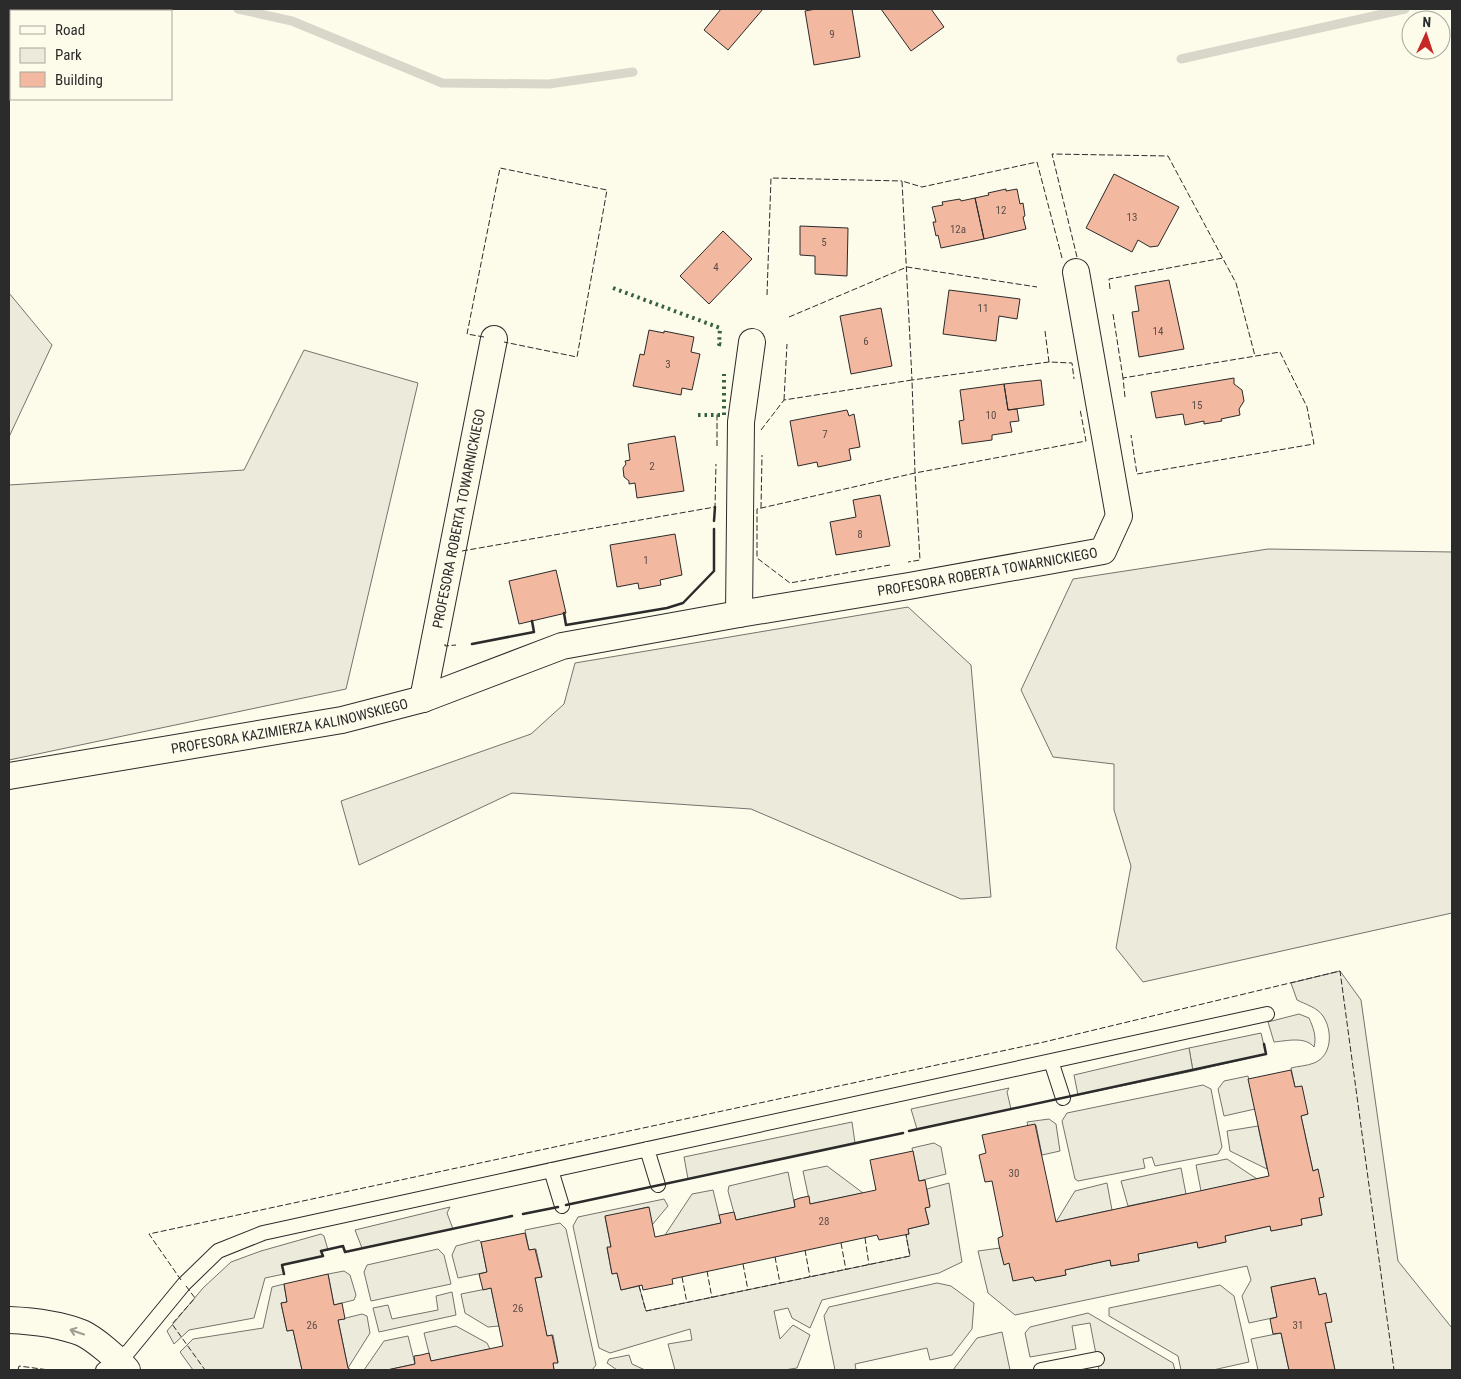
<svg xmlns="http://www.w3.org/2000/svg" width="1461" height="1379" viewBox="0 0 1461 1379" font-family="'Roboto Condensed',sans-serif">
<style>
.green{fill:#ecebdb;stroke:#74746e}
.parking{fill:#eceadb;stroke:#74746e}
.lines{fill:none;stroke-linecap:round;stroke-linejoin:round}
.stream{stroke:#d8d7c9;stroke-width:9}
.building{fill:#f2b8a0;stroke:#2b2b2b}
.service-casing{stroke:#2b2b2b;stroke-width:16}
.minor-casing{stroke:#2b2b2b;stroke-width:28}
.service{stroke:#fdfbea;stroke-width:14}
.minor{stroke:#fdfbea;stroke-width:26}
.hedge{stroke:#34623c;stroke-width:4;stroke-dasharray:2.5 4;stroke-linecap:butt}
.fence{stroke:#2b2b2b;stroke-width:1;stroke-dasharray:6 2.5;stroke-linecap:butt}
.wall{stroke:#2b2b2b;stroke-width:2.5}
.oneway{stroke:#9e9d94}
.labels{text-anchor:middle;stroke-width:4;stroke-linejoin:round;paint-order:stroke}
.number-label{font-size:11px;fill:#5d4e48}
.street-label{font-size:14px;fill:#2b2b2b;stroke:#fdfbea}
</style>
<rect width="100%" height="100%" fill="#fdfbea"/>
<path class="green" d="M9 293 52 345 9 437Z
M304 350 418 383 346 689 9 760V485L244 470Z
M1268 549 1452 552V913L1143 982 1116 948 1131 866 1114 810V764L1053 757 1021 690 1073 579Z
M908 607 971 665 991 897 961 899 751 809 512 793 359 865 341 801 531 734 564 704 575 663Z
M1340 971 1361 1000 1398 1261 1452 1328V1370H1335L1325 1323 1331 1322 1319 1295 1315 1278 1271 1287 1277 1317 1249 1323 1242 1296 1251 1280 1247 1266 1015 1315 988 1293 978 1251 1000 1248 1004 1264 1009 1263 1013 1280 1033 1277 1035 1281 1066 1275 1065 1270 1110 1260 1111 1266 1139 1261 1138 1254 1197 1242 1199 1248 1226 1242 1225 1236 1270 1226 1271 1231 1302 1225 1301 1219 1322 1215 1319 1198 1318 1169 1313 1171 1301 1116 1308 1114 1295 1087 1291 1068C1298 1066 1307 1066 1314 1063 1332 1056 1333 1031 1323 1016 1318 1008 1305 1004 1297 1000L1291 983Z
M1299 1014 1309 1018C1313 1027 1317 1037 1314 1047 1305 1036 1286 1041 1274 1042L1268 1022Z
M1261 1033 1266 1054 1193 1071 1189 1048Z
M1248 1076 1255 1109 1224 1116 1218 1089 1224 1081Z
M1203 1085 1211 1089 1222 1147 1218 1154 1155 1166 1152 1157 1143 1159 1145 1168 1078 1181 1075 1179 1062 1121 1067 1113Z
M1049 1119 1056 1124 1060 1151 1042 1155 1036 1125 1028 1126 1027 1122Z
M1258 1126 1267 1169 1230 1151 1227 1131Z
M934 1143 941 1147 946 1174 919 1181 912 1148Z
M1227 1159 1257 1179 1201 1191 1196 1165Z
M827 1166 863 1193 810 1204 803 1171Z
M1181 1168 1186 1194 1128 1206 1121 1181Z
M788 1172 795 1207 736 1220 728 1191 729 1186Z
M949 1183 962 1262 939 1273 822 1300 810 1328 792 1318 788 1308 774 1311 780 1339 793 1325 810 1335 797 1368 784 1370H675L668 1344 692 1340 690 1329 610 1353 599 1348 573 1226 578 1217 664 1199 668 1206 652 1225 648 1207 605 1217 611 1247 607 1248 612 1274 617 1273 621 1290 639 1286 646 1311 910 1256 906 1235 909 1234 908 1229 929 1224 925 1208 930 1206 927 1189Z
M1107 1183 1112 1210 1056 1222 1075 1191Z
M713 1190 721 1223 665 1235 692 1194Z
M560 1223 566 1229 596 1365 592 1370H554L553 1363 558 1362 553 1335 547 1336 535 1278 542 1277 536 1249 529 1250 525 1230Z
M321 1234 324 1236 328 1250 321 1251 323 1256 282 1265 284 1274 265 1278 254 1318 189 1330 174 1344 167 1331 203 1288 231 1262 261 1251Z
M479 1240 481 1242 487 1272 458 1278 452 1255 456 1246Z
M438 1249 444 1255 451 1284 371 1301 364 1272 367 1265Z
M344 1271 350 1275 356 1295 354 1300 334 1305 328 1274Z
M937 1283 951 1286 974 1303 972 1329 952 1355 930 1360 927 1348 855 1364 856 1370H835L824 1316 829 1307Z
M284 1284 287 1302 281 1303 287 1331 293 1330 302 1370H193L180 1352 193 1339 263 1328 272 1287Z
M1220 1285 1234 1296 1249 1362 1213 1370H1181L1178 1356 1109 1316V1308Z
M491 1288 499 1326 488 1327 465 1313 461 1294Z
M452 1292 456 1315 379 1332 373 1308 388 1305 392 1319 438 1310 436 1296Z
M1088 1313 1173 1363 1175 1370H1099L1090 1323 1072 1326 1076 1349 1030 1357 1025 1333 1030 1327Z
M362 1314 367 1316 370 1333 348 1368 338 1320Z
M456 1326 487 1343 490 1349 431 1361 424 1333Z
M1002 1332 1010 1370H953L977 1338Z
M1281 1333 1289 1370H1258L1251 1339Z
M408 1336 415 1364 387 1370H364L384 1341Z
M629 1355 632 1364 645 1370H617L607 1363 609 1359Z"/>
<path class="parking" d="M1189 1048 1193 1071 1078 1095 1074 1075Z
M1009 1088 1007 1092 1011 1109 917 1129 911 1109Z
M852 1122 855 1143 688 1179 684 1157Z
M450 1207 447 1213 453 1229 362 1248 355 1230Z"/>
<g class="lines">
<path class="stream" d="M238 9 292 21 442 83 549 84 633 72
M1181 59 1405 9"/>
</g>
<path class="building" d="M721 9H763L728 50 704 30Z
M816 9H852L860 57 814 65 805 11Z
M881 9H931L944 27 911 51Z
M1114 174 1179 207 1158 246 1150 247 1138 240 1132 252 1086 228Z
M1006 189V191L1017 189 1020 204 1023 203 1025 216 1023 217 1026 229 984 239 975 198 989 195 988 193Z
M975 198 984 239 941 248 938 235 936 236 933 222H936L932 207 943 205 942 202 960 199 961 201Z
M800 226 848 228 847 276 815 274V256L800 255Z
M723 231 752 259 709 304 680 276Z
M1169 280 1184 349 1139 357 1132 312 1139 311 1135 286Z
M949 290 1020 299 1017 319 999 316 996 341 943 334Z
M881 308 892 366 851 374 840 316Z
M649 330 664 333V331L694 337 691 352 700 354 692 390 682 388 681 395 633 386 640 354 644 355Z
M1234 378V384L1242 390 1244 401 1239 409 1240 415 1221 419 1222 421 1204 424V421L1185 425 1183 414 1156 418 1151 392Z
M1041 380 1044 405 1008 410 1004 384Z
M1004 384 1008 410 1017 409 1019 421 1010 422 1012 432 992 435V440L962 444 959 421 964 420 960 390Z
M847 410 849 416 854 414 860 447 849 449 851 460 818 467 817 462 798 466 790 421Z
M675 436 684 491 637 498 635 483 629 484V481L624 477 623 468 626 464 625 461 630 460 628 444Z
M880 495 890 546 836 555 830 522 856 517 853 500Z
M675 534 682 575 660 580 661 585 639 589 638 583 617 587 610 545Z
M556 570 566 613 519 624 509 581Z
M1291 1070 1295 1087 1302 1086 1308 1114 1301 1116 1313 1171 1318 1169 1324 1197 1319 1198 1322 1215 1301 1219 1302 1225 1271 1231 1270 1226 1225 1236 1226 1242 1198 1248 1197 1242 1138 1254 1139 1261 1111 1266 1110 1260 1065 1270 1066 1275 1035 1281 1033 1277 1013 1281 1009 1263 1004 1265 999 1245 998 1238 1003 1236 992 1181 985 1182 979 1155 986 1153 982 1135 1035 1124 1056 1222 1269 1176 1248 1079Z
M913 1151 919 1181 925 1180 930 1207 925 1208 929 1224 908 1229 909 1234 879 1240 877 1235 775 1257 672 1279 673 1284 643 1290 642 1285 621 1290 617 1273 612 1274 607 1247H611L605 1216 649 1207 655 1237 721 1223 719 1215 734 1212 736 1220 795 1207 794 1200 800 1198 809 1196 810 1204 876 1190 870 1160Z
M525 1233 529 1250 535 1249 542 1277 535 1278 547 1336 552 1335 558 1363H553L554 1370H387L415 1364 414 1356 421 1355 429 1353 431 1361 503 1346 491 1288 483 1290 479 1274 487 1272 481 1242Z
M328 1274 334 1305 342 1303 345 1319 338 1320 348 1368 351 1370H302L293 1330 287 1331 281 1303 287 1302 284 1284Z
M1315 1278 1319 1295 1326 1293 1332 1322 1325 1323 1335 1370H1289L1281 1333 1273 1334 1270 1319 1277 1317 1271 1287Z"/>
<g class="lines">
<defs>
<path id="service" d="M1051 1061 1063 1098
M647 1149 658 1185
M551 1170 562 1206
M103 1370 129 1351 184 1284 218 1251 263 1233 1267 1014
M1041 1370 1097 1359"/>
<g id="minor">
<path d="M739 614 741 422 752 342"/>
<path id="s1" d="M423 699 494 339"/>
<path id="s2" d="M9 776 342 720 423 699 562 646 739 614 909 586 1103 551 1119 516 1076 272"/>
<path d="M9 1320C34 1321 59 1324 82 1333 95 1339 118 1359 127 1370"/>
</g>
</defs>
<use href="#service" class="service-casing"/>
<use href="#minor" class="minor-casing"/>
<use href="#service" class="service"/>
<use href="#minor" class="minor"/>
<path class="hedge" d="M613 288 720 328 719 344 724 345
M698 415H724V374"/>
<path class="fence" d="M1077 257 1052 154 1168 156 1236 283 1255 356
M1062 258 1037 162 922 187 902 181 912 380 1049 362 1072 363 1074 379
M1110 289 1109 279 1223 258
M767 295 771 178 902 181
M1113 314 1123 378
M789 317 907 267 1037 287
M1045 331 1049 362
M484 337 467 334 500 168 607 190 577 357 504 342
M1125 397 1123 378 1280 352 1307 407 1314 444 1137 474 1131 435
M784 400 787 344
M761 430 784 400 912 380 915 473 1086 441 1080 409
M717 446V414
M761 508 762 455
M462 551 715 507 716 464
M890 565 790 583 757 558V509L915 473 920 560 908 562
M445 644V646L456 645
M865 1238 869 1265
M841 1243 846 1270
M805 1250 810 1277
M775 1257 780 1283
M743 1264 748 1290
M707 1271 712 1298
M682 1277 687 1303
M181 1280 149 1234 1044 1042 1340 971 1394 1370
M186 1286 195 1298 172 1324 205 1370
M639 1286 646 1311 910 1256 906 1235
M18 1370 19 1366 49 1370"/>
<path class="wall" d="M714 521 715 507
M564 613 566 625 667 608 683 603 714 571V529
M472 644 534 632 532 621
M909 1131 1266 1054 1264 1044
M566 1205 903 1133
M523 1214 558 1207
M284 1274 282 1265 323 1256 321 1251 343 1246 345 1252 512 1216"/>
</g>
<defs><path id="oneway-shaft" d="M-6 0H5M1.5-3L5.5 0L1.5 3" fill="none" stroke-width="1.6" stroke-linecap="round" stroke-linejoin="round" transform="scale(1.25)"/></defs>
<use class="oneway" href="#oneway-shaft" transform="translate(77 1332) rotate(-161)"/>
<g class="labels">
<g class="number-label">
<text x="832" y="38">9</text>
<text x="1001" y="214">12</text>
<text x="1132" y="221">13</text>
<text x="958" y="233">12a</text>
<text x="824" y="246">5</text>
<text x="716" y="271">4</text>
<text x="983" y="312">11</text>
<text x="1158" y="335">14</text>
<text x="866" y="345">6</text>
<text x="668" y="368">3</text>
<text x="1197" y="409">15</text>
<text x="991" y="419">10</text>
<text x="825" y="438">7</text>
<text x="652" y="470">2</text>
<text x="860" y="538">8</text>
<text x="646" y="564">1</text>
<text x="1014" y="1177">30</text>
<text x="824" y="1225">28</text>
<text x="518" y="1312">26</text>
<text x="312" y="1329">26</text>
<text x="1298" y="1329">31</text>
</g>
<g class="street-label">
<text dy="5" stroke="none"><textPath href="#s1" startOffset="184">PROFESORA ROBERTA TOWARNICKIEGO</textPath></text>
<text dy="5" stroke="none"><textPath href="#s2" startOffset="1002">PROFESORA ROBERTA TOWARNICKIEGO</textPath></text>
<text dy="5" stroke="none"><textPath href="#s2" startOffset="285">PROFESORA KAZIMIERZA KALINOWSKIEGO</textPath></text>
</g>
</g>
<rect width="1461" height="1379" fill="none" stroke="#2b2b2b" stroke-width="20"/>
<rect x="10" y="10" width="162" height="90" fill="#fdfbea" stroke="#a9a89e"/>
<rect x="20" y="26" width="25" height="8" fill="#fdfbea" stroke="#a9a89e"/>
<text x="55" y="35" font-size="15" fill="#2b2b2b">Road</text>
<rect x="20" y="48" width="25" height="15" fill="#ecebdb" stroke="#a9a89e"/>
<text x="55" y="60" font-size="15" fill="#2b2b2b">Park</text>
<rect x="20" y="72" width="25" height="15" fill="#f2b8a0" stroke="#a9a89e"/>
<text x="55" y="85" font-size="15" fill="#2b2b2b">Building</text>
<g transform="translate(1426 35) rotate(3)"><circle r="24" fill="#fdfbea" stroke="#a9a89e"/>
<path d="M0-4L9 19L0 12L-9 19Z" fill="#c62828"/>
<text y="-8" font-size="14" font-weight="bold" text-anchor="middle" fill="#2b2b2b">N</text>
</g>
</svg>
